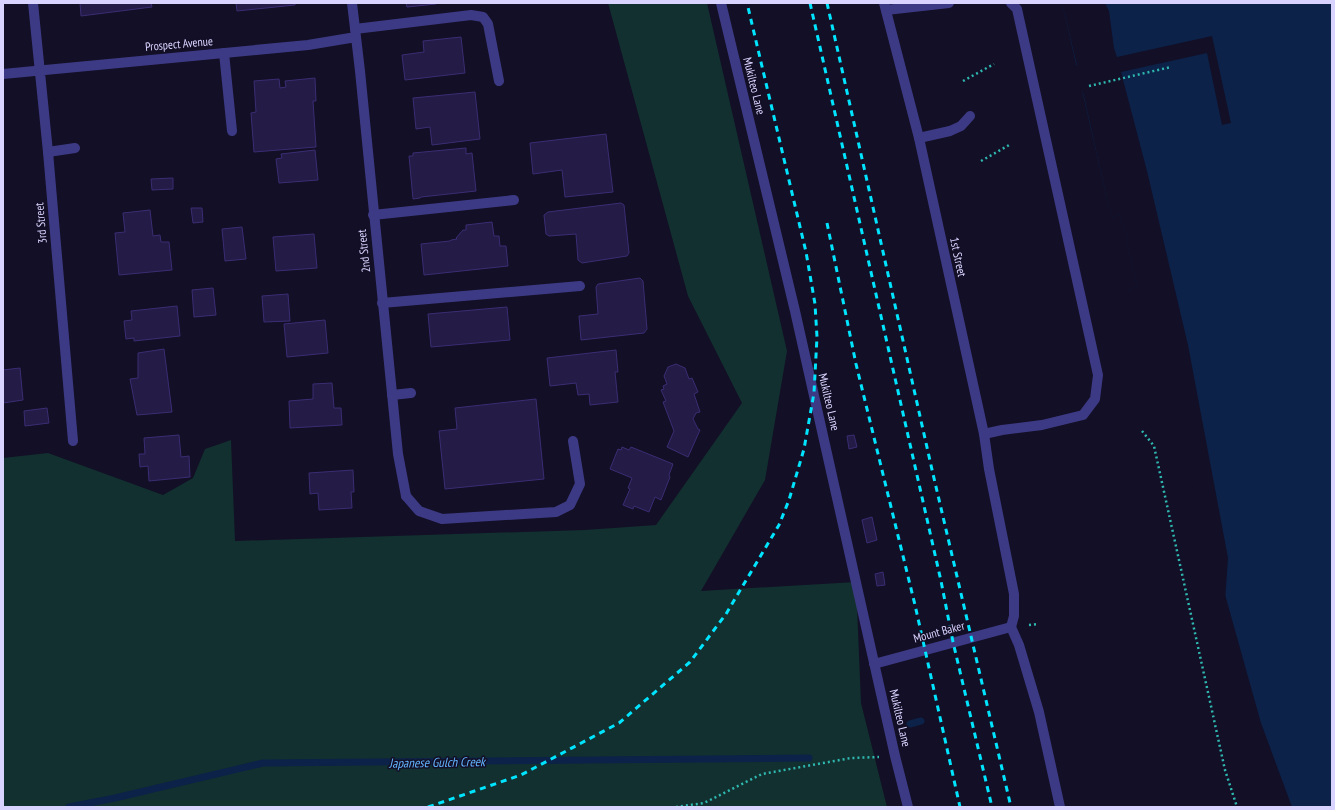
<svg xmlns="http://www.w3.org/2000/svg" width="1335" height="810" viewBox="0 0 1335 810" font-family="'PT Sans Narrow',sans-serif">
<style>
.green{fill:#12302f}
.water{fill:#0c2248}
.pier{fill:#130f26}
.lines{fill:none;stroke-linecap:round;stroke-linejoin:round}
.stream{stroke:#0c2248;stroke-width:7}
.building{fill:#241b47;stroke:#3b2d73}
.path{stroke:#2fb8b0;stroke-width:2.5;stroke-dasharray:2 3;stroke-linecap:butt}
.lane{stroke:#3d3a85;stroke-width:10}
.street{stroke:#3d3a85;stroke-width:10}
.rail{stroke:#00e5ff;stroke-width:3;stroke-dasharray:6 5;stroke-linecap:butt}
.labels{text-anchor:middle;stroke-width:3;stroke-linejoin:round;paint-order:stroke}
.street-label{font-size:12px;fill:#d9d4ff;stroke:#130f26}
.water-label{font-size:13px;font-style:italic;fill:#62b6ff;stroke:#130f26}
</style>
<rect width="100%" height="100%" fill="#130f26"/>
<path class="green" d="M608 3H707L787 351 765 480 701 591 856 582 861 703 887 807H3V458L48 453 163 495 193 478 205 449 231 440 235 541 585 530 656 525 742 403 688 296Z"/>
<path class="water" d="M1062 3H1332V807H1292L1261 723 1189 466 1128 290 1137 287 1121 215 1111 217Z"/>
<path class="pier" d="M1062 3H1105L1109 11 1114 48 1117 57 1212 36 1231 123 1222 125 1207 53 1121 72 1147 171 1188 345 1228 558 1225 601 1187 467 1172 456 1171 453H1169L1156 424 1157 420 1128 290 1137 287 1121 215 1111 217 1083 92H1081L1075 66 1077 65Z"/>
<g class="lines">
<path class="stream" d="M910 724 921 721
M69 807 115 798 263 763 809 758"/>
</g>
<path class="building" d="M80 3H151L152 7 81 16Z
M236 3H295V5L237 11Z
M406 3H436V4L407 7Z
M461 37 465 73 405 80 402 55 424 52 423 41Z
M315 78 316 101H313L316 147 254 152 251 113 256 112 254 81 279 79 280 88 286 87 285 81Z
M475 92 480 139 432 145 430 127 416 129 413 98Z
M606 134 613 192 565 197 562 170 533 174 530 143Z
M466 148V154L472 153 476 191 421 197 420 198 413 199 409 156H413V153Z
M315 150 318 180 279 183 276 159 282 158 281 154Z
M173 178V189L152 190 151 179Z
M621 203 624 205 629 253 627 256 582 263 578 260 576 234 549 236 546 234 544 215 548 212Z
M191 208H202L203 222 193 223Z
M150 210 153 236 160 235 161 242H169L172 270 119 275 115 233 125 232 123 213Z
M492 222 494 236H499L500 246H506L508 266 424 275 421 244 450 241 451 240 457 239 456 238 463 230H466V225Z
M242 227 246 259 225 261 222 229Z
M314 234 317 268 276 271 273 237Z
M640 278 643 281 647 329 644 333 581 340 579 316 598 314 596 287 598 284Z
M213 288 216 315 194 317 192 290Z
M288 294 290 321 264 322 262 296Z
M177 306 180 336 134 341V338L126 339 124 321 132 320 131 311Z
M507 307 510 340 431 347 428 314Z
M325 320 328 353 287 357 284 324Z
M164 349 172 412 137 415 130 379 138 378V353Z
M616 350 618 372H615L618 402 590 405 589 394 578 395 576 383 550 386 547 358Z
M676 364 685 368 689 379 692 378 698 392 694 394 700 412 696 413 693 419 698 429 700 430 688 457 667 447 674 431 663 402 666 401 661 390 664 389 663 386 667 384 664 376 668 367Z
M20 368 23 400 3 403V370Z
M332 383 334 408H341L342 425 290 428 289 401 313 399V384Z
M536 399 544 479 445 489 439 431 457 429 455 408Z
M47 408 49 423 25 426 24 411Z
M179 435 181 457 189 456 190 477 149 481 148 466 140 467 139 454H145L144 438Z
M854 435 857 447 849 449 847 436Z
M622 447 629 450 631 447 673 464 669 475 670 477 661 500 655 497 649 512 634 506 633 509 623 505 630 489 628 488 632 478 610 469 618 449 621 450Z
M353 470 354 492H351L352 508 319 510 318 493 310 494 309 473Z
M872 517 877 540 867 543 862 520Z
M883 572 885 585 877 586 875 574Z"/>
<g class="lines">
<path class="path" d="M963 81 994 64
M1089 86 1171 67
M981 161 1011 144
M1142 431 1154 446 1225 770 1237 807
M1029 625 1038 624
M676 807 704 803 762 774 851 758 879 757"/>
<path class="lane" d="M886 10 949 3
M355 29 471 15 483 17 488 24 499 81
M224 53 232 131
M919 138 950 131 961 126 970 116
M48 152 75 148
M373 215 514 200
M382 303 580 286
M392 395 411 393
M984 434 1002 430 1042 425 1083 415 1095 399 1098 375 1017 9 1011 3
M406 496 419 511 442 519 556 512 570 505 580 484 573 441
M1011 627 1019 645 1039 712 1060 807"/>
<path class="street" d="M33 3 48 152 73 441
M352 3 360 71 398 454 406 496
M721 3 795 311 895 756 908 807
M3 74 308 45 356 37
M874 664 1011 627 1014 616V594L989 469 984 434 919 138 884 3"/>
<path class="rail" d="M810 3 941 581 953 642 992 807
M827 3 933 474 1011 807
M827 223 856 364 915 605 960 807
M428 807 521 775 619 723 690 662 726 614 779 525 789 500 804 449 814 393 817 337 815 304 806 252 747 3"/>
</g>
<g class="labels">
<g class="street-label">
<text transform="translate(179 44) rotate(-5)" y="4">Prospect Avenue</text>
<text transform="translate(754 86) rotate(76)" y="4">Mukilteo Lane</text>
<text transform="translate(41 223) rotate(-95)" y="4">3rd Street</text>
<text transform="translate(364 251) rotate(-96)" y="4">2nd Street</text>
<text transform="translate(958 257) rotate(78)" y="4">1st Street</text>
<text transform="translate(829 402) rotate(77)" y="4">Mukilteo Lane</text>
<text transform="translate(939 632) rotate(-15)" y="4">Mount Baker</text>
<text transform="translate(900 718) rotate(77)" y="4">Mukilteo Lane</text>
</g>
<g class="water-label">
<text transform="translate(437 762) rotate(-1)" y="5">Japanese Gulch Creek</text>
</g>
</g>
<rect width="1335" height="810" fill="none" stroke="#d9d4ff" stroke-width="8"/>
</svg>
